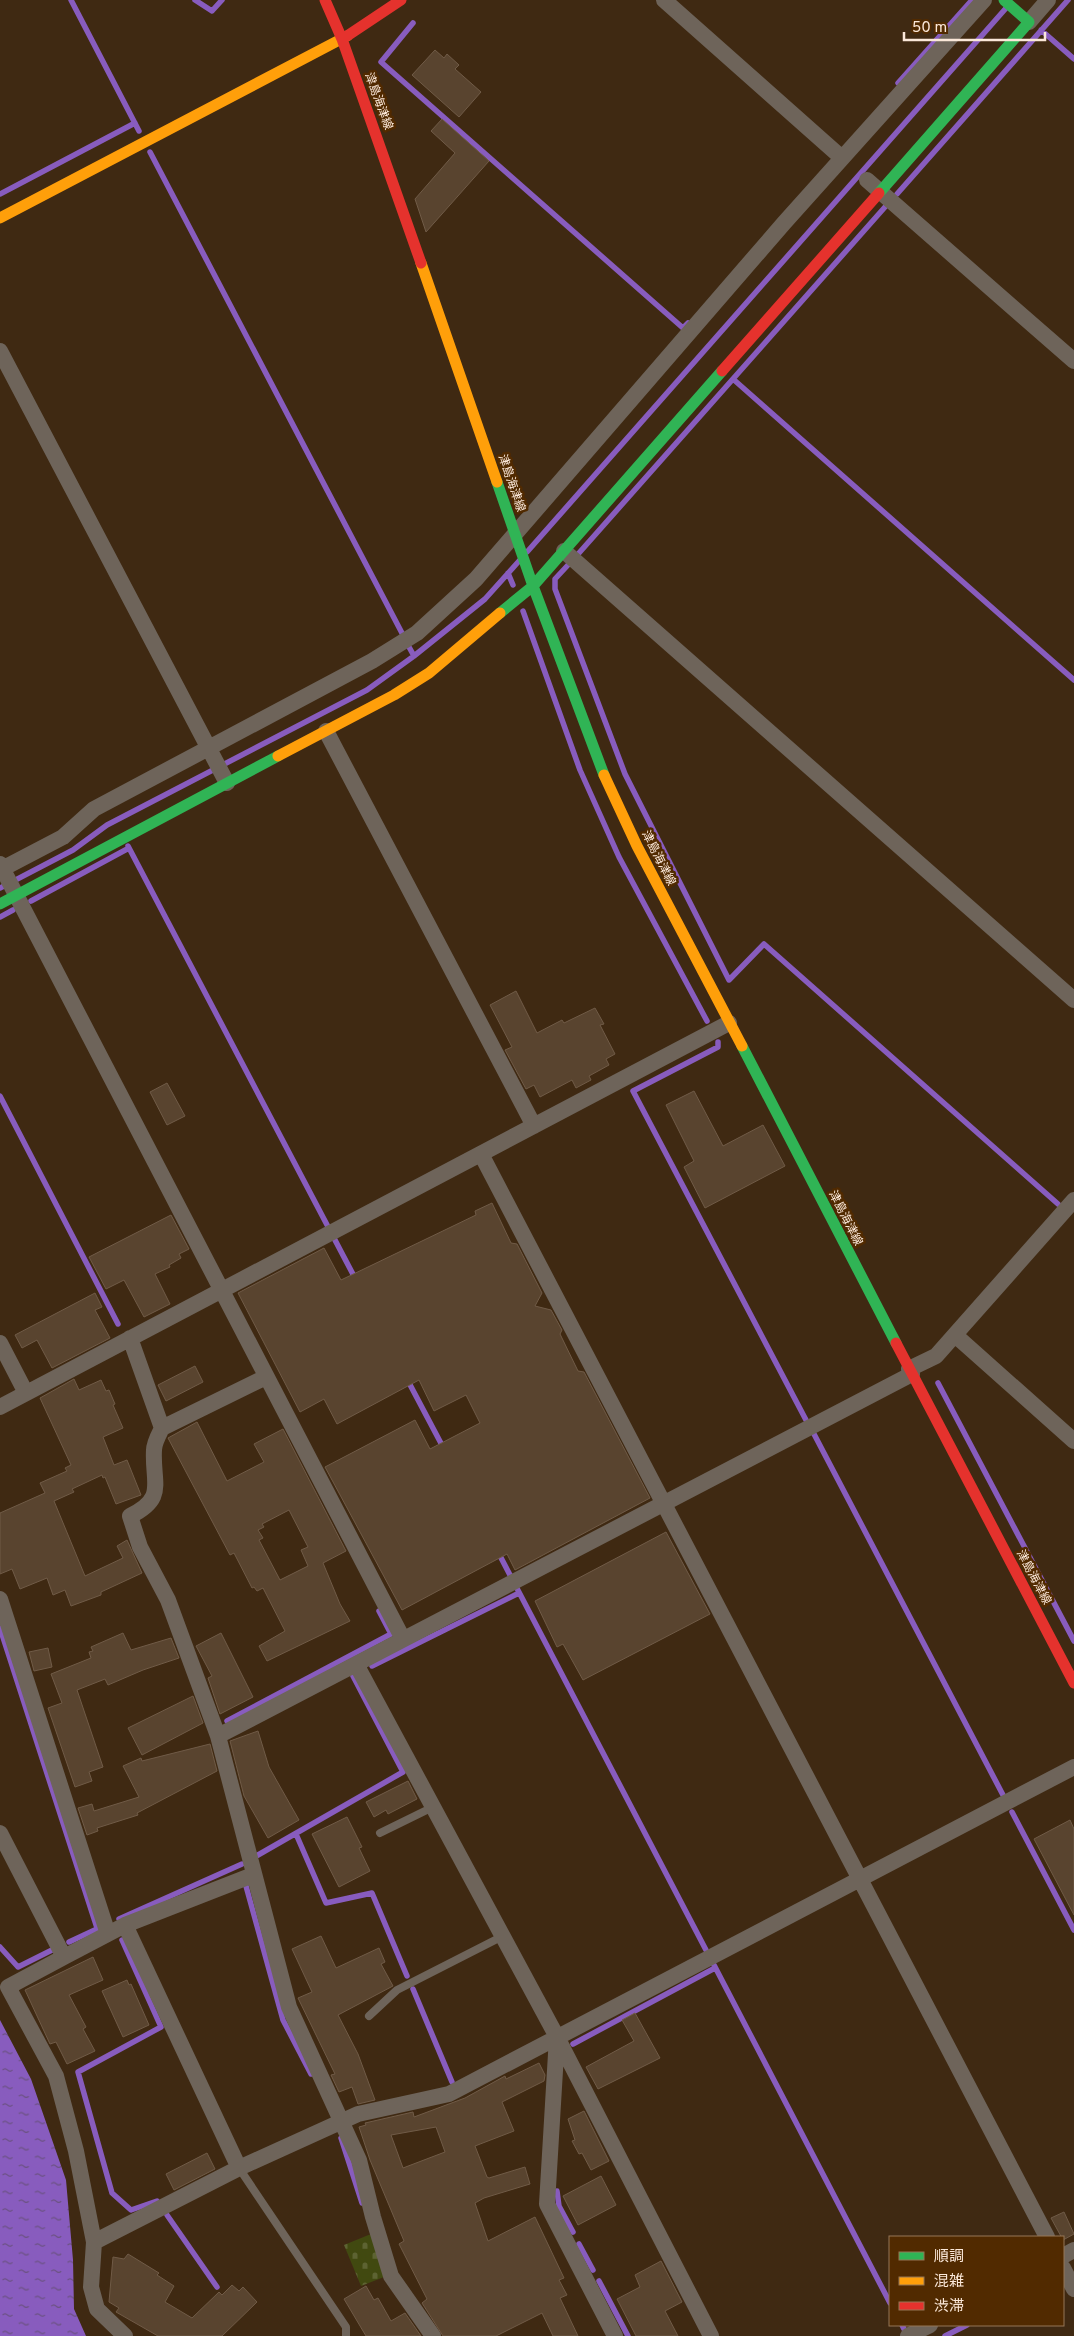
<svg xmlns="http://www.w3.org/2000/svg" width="1074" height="2336" viewBox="0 0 1074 2336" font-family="Overpass,'Noto Sans JP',sans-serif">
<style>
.cemetery{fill:url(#cemetery-stones)}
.water{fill:url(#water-ripples)}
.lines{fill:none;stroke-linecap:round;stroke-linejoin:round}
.stream{stroke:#885cbe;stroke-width:5.5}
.building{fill:#59442f;stroke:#705b47;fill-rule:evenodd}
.lane{stroke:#6e645a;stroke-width:8}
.street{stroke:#6e645a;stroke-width:16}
.fast{stroke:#30b455;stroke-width:11}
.slow{stroke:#ff9f0a;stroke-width:11}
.jam{stroke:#e5322d;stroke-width:11}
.labels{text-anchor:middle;stroke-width:5;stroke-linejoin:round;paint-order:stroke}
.street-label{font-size:12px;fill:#fbe8d9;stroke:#512a00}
</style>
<defs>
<pattern id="cemetery-stones" width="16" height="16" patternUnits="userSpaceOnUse" patternTransform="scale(1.25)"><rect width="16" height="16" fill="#414910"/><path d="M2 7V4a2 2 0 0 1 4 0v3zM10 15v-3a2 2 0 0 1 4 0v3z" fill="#5d6332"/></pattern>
<pattern id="water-ripples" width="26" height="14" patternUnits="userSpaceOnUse" patternTransform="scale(1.25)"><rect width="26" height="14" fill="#885cbe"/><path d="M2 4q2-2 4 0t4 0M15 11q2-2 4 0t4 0" fill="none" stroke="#6a5180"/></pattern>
</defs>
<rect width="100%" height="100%" fill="#3f2912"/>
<path class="cemetery" d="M371 2234 384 2277 361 2286 344 2245Z"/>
<path class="water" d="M0 2020 31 2079 66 2180 73 2260 74 2309 86 2336H0Z"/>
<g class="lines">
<path class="stream" d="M71 0 139 131
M195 0 212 11 222 0
M413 23 381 62 683 328 688 323
M1041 30 1074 59
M898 83 972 0
M150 152 403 635
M0 194 135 123
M897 194 1068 0
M733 379 1074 680
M527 552 1007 7
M579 553 885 207
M568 565 555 579V589L625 774 729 980 764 944 1058 1204
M508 573 513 585
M523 611 580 770 619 857 707 1021
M409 647 414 656
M128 846 356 1280
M0 888 73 850 107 825 367 690 414 656 485 599 519 561
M31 901 129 848
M0 917 13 910
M718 1042V1047L633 1091 806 1420
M0 1096 118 1324
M407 1379 444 1449
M938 1383 1074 1641
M814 1434 1003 1795
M498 1552 706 1950
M0 1628 97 1928
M372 1666 519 1593
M227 1721 391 1634 379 1611
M1012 1812 1074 1930
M296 1834 326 1903 372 1893 407 1976
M258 1855 403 1772 353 1676
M246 1886 283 2020 311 2074
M119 1919 242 1864
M122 1940 161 2027 78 2072 112 2193 131 2210 157 2201
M69 1942 99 1928
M0 1947 18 1967 52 1950
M714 1965 890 2303
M413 1989 452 2082
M573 2044 715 1968
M341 2138 362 2203
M557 2191 559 2206 573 2232
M167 2215 217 2287
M579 2244 593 2270
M599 2281 628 2336
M902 2325 904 2329
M945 2336 967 2325"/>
</g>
<path class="building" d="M435 50 444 58 447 54 459 65 455 69 481 92 459 117 412 75Z
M442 119 489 161 426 232 415 199 455 153 431 131Z
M516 991 537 1033 562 1020 564 1023 595 1008 604 1024 600 1025 615 1054 606 1059 609 1065 589 1076 591 1080 576 1088 572 1080 540 1097 534 1085 526 1089 505 1050 512 1047 490 1005Z
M167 1083 185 1116 167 1125 150 1092Z
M694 1091 723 1146 763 1125 785 1166 705 1208 684 1167 694 1161 666 1105Z
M492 1203 511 1243 517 1244 542 1293 535 1306 551 1310 562 1330 560 1334 578 1371 584 1372 650 1498 515 1570 507 1554 402 1610 325 1467 415 1420 430 1449 480 1423 466 1395 434 1411 419 1380 337 1424 324 1399 300 1412 238 1293 324 1248 341 1280 476 1215 475 1211Z
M171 1215 189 1249 179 1254 181 1258 169 1265 170 1267 155 1274 170 1304 144 1317 124 1280 106 1289 89 1257Z
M95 1293 102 1307 95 1310 110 1338 52 1368 37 1340 22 1348 15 1335Z
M195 1366 203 1382 166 1401 158 1385Z
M74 1379 79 1390 101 1380 106 1391 109 1390 115 1404 113 1405 123 1428 103 1437 114 1465 127 1460 141 1495 116 1504 105 1477 103 1478 102 1475 72 1489 74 1492 54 1501 85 1576 123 1558 117 1546 127 1540 142 1573 101 1592V1595L71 1606 65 1590 53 1595 47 1578 20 1589 12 1569 0 1574V1513L45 1493 40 1483 67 1471 65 1468 71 1465 40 1398Z
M197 1422 227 1481 264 1462 254 1444 283 1429 346 1551 323 1563 340 1604 350 1621 267 1661 259 1646 285 1631 263 1588 257 1591 254 1587 252 1588 234 1553 230 1555 168 1438ZM289 1510 308 1547 301 1550 308 1566 280 1580 259 1540 263 1538 258 1530 264 1527 262 1524Z
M666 1532 710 1614 583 1680 563 1644 557 1647 535 1601Z
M123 1633 131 1650 171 1638 179 1658 143 1670 108 1685 105 1679 77 1690 103 1767 89 1772 92 1781 75 1787 48 1708 62 1703 51 1674 91 1658 89 1652 93 1651 91 1647Z
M221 1633 253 1697 220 1714 208 1678 212 1676 196 1646Z
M48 1648 52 1667 34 1671 29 1652Z
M193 1696 203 1723 142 1755 128 1728Z
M258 1731 269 1767 299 1820 268 1838 244 1796 230 1741Z
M210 1744 217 1771 137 1813 138 1815 97 1828 98 1831 87 1835 78 1808 92 1804 94 1811 139 1797 123 1766 141 1758 142 1761Z
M408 1781 417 1799 388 1814 386 1810 374 1817 366 1802Z
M347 1817 362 1847 359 1848 370 1871 339 1887 312 1834Z
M1070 1820 1074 1829V1915L1034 1839Z
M321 1936 336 1968 379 1948 385 1962 381 1964 393 1986 338 2015 358 2054 375 2100 358 2104 352 2087 339 2092 331 2075 335 2074 298 1998 312 1992 292 1949Z
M93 1957 103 1980 69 1995 86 2027 83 2029 95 2051 67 2064 56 2042 50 2044 25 1990Z
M127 1980 129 1985 131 1984 149 2025 123 2037 102 1991Z
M635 2013 660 2058 598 2089 586 2067 634 2041 622 2020Z
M539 2063 545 2075 544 2081 502 2102 514 2131 475 2146 487 2177 489 2178 525 2167 530 2184 484 2198 475 2203 488 2241 535 2217 564 2278 559 2280 567 2295 560 2298 578 2336H553L542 2313 496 2336H443L422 2303 427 2299 399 2244 404 2241 370 2160 359 2127 366 2125 365 2123 413 2112 414 2117 465 2098 505 2076 506 2079ZM436 2127 445 2152 403 2168 391 2135Z
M584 2111 609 2161 591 2170 582 2153 579 2154 572 2141 575 2140 568 2119Z
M207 2153 215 2169 174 2190 166 2174Z
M601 2176 616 2205 578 2225 563 2196Z
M1064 2212 1074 2234 1063 2240 1051 2218Z
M128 2254 159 2273 157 2275 174 2286 165 2302 192 2318 219 2292 222 2295 232 2285 239 2291 243 2287 257 2302 222 2336H158L116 2312 119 2308 109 2302 113 2257 124 2259Z
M661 2261 682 2302 665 2311 678 2336H636L617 2299 640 2287 635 2275Z
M366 2286 374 2300 378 2298 391 2321 405 2313 421 2336H366L344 2299Z"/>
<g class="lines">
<path class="lane" d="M380 1833 433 1807
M369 2016 397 1990 503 1936
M239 2168 346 2327V2336"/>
<path class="street" d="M664 0 842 158
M1029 22 1048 0
M867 180 1074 361
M0 351 227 783
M564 551 1074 1000
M326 731 534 1126
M0 864 403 1639
M0 870 63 837 94 809 372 661 417 633 476 579 784 223 984 0
M481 1154 1047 2237
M955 1335 1074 1441
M130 1338 162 1428 266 1377
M0 1343 26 1393
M909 1369 936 1356 1074 1200
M0 1407 729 1023
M162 1428C159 1434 154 1443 154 1450 152 1483 167 1498 130 1516L140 1547 168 1600 218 1736 289 2007 359 2160 373 2217 391 2276 433 2336
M0 1599 108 1934
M356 1664 557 2037 711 2336
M218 1736 912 1374
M0 1833 64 1957 125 1925 253 1875
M125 1925 239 2168 358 2114 449 2094 1074 1767
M64 1957 8 1987 56 2076 76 2151 94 2242
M557 2037 547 2204 615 2336
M1063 2256 1074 2250
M1063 2268 1074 2289
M125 2336 97 2309 91 2287 94 2242 239 2168
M908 2336 930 2325"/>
<path class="fast" d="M879 193 1029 22 1004 0
M497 482 533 586 604 775
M500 613 533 586 722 371
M0 904 278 756
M742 1046 896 1343"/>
<path class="slow" d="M0 218 347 36
M421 263 497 482
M278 756 394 695 429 673 500 613
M604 775 637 846 742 1046"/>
<path class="jam" d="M325 0 342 39 421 263
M347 36 401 0
M722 371 879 193
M896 1343 1074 1683"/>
</g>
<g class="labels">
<g class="street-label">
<text transform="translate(379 101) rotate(70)" y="4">津島海津線</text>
<text transform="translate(512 483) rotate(71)" y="4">津島海津線</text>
<text transform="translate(659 858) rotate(63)" y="4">津島海津線</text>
<text transform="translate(846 1218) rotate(63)" y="4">津島海津線</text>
<text transform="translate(1034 1577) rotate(62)" y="4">津島海津線</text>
</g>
</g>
<rect x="889" y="2236" width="175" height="90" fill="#512a00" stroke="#957657"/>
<rect x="899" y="2252" width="25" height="8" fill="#30b455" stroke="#957657"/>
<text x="934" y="2261" font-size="15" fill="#fbe8d9">順調</text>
<rect x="899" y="2277" width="25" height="8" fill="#ff9f0a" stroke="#957657"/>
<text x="934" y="2286" font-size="15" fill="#fbe8d9">混雑</text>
<rect x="899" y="2302" width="25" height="8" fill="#e5322d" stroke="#957657"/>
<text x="934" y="2311" font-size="15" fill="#fbe8d9">渋滞</text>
<path d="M904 32v8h141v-8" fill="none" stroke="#fbe8d9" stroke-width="2.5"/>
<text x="912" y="32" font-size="15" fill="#fbe8d9" stroke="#512a00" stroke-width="4" paint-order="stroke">50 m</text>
</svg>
